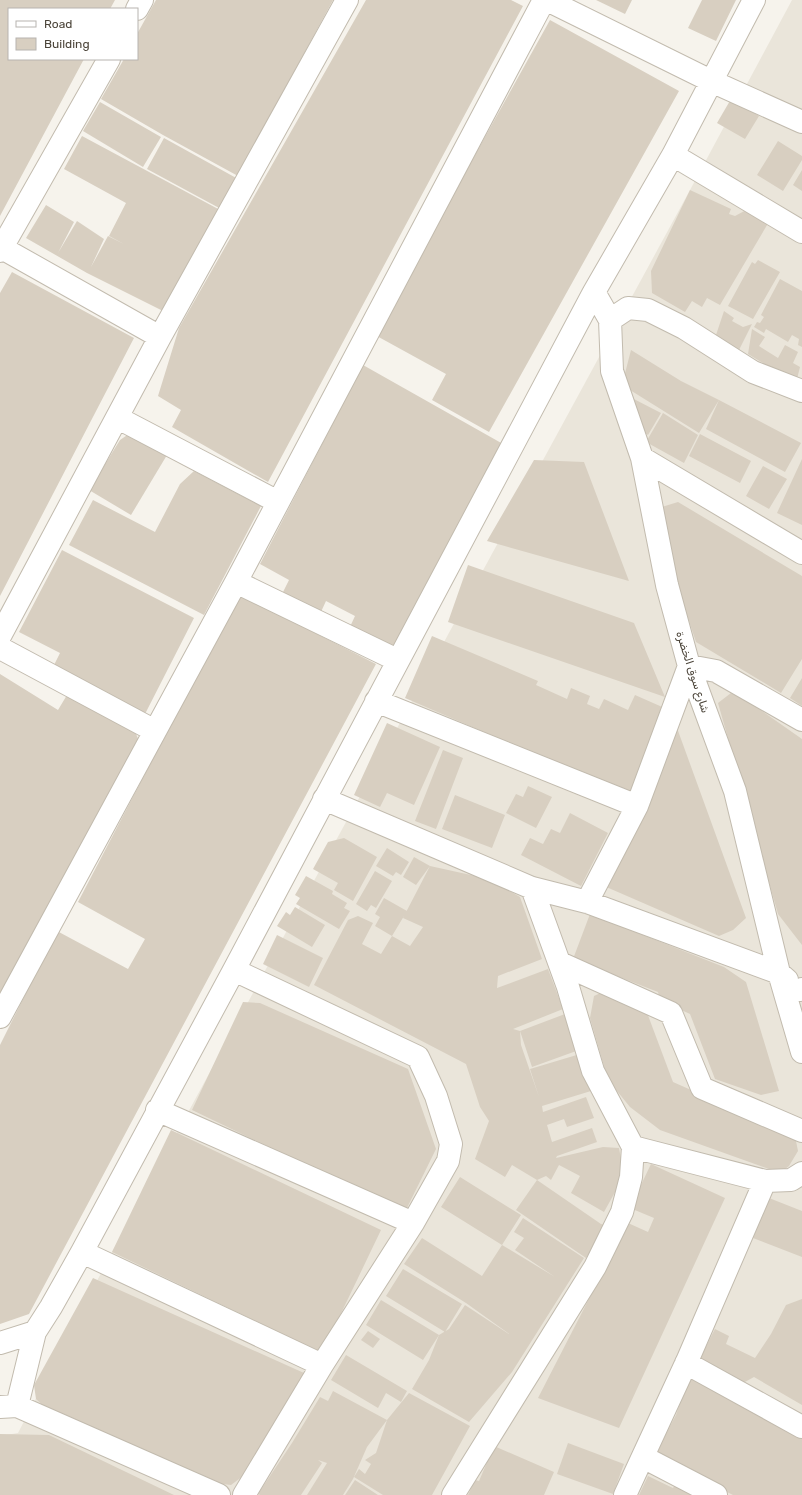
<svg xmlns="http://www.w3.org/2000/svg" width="802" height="1495" viewBox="0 0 802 1495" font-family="Rubik,Vazirmatn,sans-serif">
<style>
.residential{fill:#eae5da}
.building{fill:#d8cfc1}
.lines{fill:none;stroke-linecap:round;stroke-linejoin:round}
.minor-casing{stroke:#c2bbae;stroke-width:24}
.tertiary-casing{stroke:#c2bbae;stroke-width:24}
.minor{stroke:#fff;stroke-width:22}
.tertiary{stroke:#fff;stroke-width:22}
.labels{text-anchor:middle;stroke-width:3;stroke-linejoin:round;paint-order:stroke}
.street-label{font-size:11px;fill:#4b4439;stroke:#fff}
</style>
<rect width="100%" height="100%" fill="#f6f3ec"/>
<path class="residential" d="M792 0H802V1495H0V1436L18 1433 112 1252 690 190Z"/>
<path class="building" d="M0 0H115L110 9H9V59H84L0 216Z
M156 0H333L238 176 163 135 101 99 124 59H137V34Z
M366 0H511L523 6 268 482 172 427 181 410 158 396 179 328Z
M596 0H632L625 14Z
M702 0H736L716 41 688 28Z
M550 20 679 91 489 432 432 400 446 374 375 335Z
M731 99 759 116 745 139 717 123Z
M100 102 161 137 143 167 83 131Z
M82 136 220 210 165 312 87 273 26 238 46 205 74 222 58 253 77 221 104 239 91 267 108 236 124 244 109 236 126 203 64 169Z
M164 138 238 179 221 209 147 169Z
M778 141 802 156V160L783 191 757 175Z
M802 170V191L793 185Z
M690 190 731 209 729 214 735 216 750 208 770 220 720 305 707 298 702 307 692 301 685 312 652 293 651 271Z
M758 260 780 272 753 319 728 306 752 262 755 264Z
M12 272 134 338 0 596V293Z
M780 279 802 291V347L798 345 799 339 792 335 788 342 766 329 764 333 754 327 757 322 760 323 764 317 761 315Z
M724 311 734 318 732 321 743 327 752 324 739 350 716 335Z
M752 329 765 337 759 346 778 358 785 345 798 352 793 363 800 367 796 383 748 354Z
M631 350 681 381 719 400 699 433 622 385Z
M363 365 503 444 398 654 349 629 355 616 326 601 320 614 282 594 289 580 260 564Z
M628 396 661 413 648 435 636 427Z
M719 400 801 443 785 472 706 429Z
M663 413 698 435 684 463 646 442Z
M136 429 170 450 131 515 89 490 120 440Z
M700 434 751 461 740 483 689 456Z
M802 459V525L777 513Z
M534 460 584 462 629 581 487 541Z
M763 466 787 479 769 509 746 496Z
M194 471 261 506 204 615 69 545 93 500 155 532 180 484Z
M678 502 802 576V659L781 693 696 642 652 510Z
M62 550 194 618 145 714 53 667 60 653 19 632Z
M468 565 634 623 665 697 448 622Z
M239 594 376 664 29 1314 0 1324V1045L57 931 128 969 145 939 78 902Z
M432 636 538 681 536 685 567 699 571 688 590 696 587 704 599 709 604 699 628 710 635 695 669 710 632 796 405 698Z
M0 674 58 710 70 690 132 724 139 741 0 994Z
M802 678V706L790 698Z
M731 693 749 702 802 739V945L778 914 718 703Z
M387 723 440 747 414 805 387 793 380 807 354 795Z
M677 728 746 918 733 930 719 936 604 886Z
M443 750 463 758 436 829 415 821Z
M528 786 552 797 536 828 506 813 516 794 523 797Z
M455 795 505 815 492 848 442 829Z
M570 813 608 833 581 886 521 855 530 838 543 844 551 829 560 833Z
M344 838 377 857 353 901 334 890 338 883 313 869 328 842Z
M387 848 409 862 401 875 396 872 393 876 376 866Z
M414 857 430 866 489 879 520 897 542 959 498 976 497 988 548 969 563 1009 513 1029 520 1031 521 1045 539 1097 530 1069 580 1054 591 1091 542 1106 543 1112 586 1097 594 1118 567 1127 564 1119 547 1125 552 1142 592 1128 597 1142 557 1156 556 1158 603 1147 619 1148 624 1176 604 1212 571 1193 580 1176 559 1165 551 1180 546 1176 537 1180 512 1165 505 1177 475 1159 489 1121 480 1107 466 1064 314 985 348 920 358 916 373 923 362 944 381 954 392 936 410 946 423 927 403 918 430 866 416 885 403 877Z
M375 871 392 881 376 908 371 905 367 911 356 904Z
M306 876 333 891 332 894 347 903 344 908 350 911 339 929 296 904 300 898 295 895Z
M384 898 407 911 392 936 375 926 380 917 375 914Z
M295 907 325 925 312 947 277 926 286 912 290 915Z
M590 914 724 967 746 982 779 1091 761 1095 715 1079 690 1014 660 1000 658 992 573 959Z
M277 935 323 958 309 987 263 964Z
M611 988 646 1010 673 1082 795 1136 798 1151 789 1166 780 1173 660 1130 630 1107 608 1080 590 1018 594 996Z
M243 1002 260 1003 408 1069 436 1149 405 1212 192 1110Z
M565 1014 579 1050 532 1067 520 1031Z
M171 1130 381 1230 322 1353 112 1252Z
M651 1164 725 1198 619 1428 538 1398 628 1223 648 1232 654 1218 630 1208Z
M460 1177 521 1215 502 1245 441 1207Z
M537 1180 601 1224 608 1226 586 1258 516 1210Z
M769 1198 802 1211V1257L753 1238Z
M523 1218 584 1258 512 1372 469 1422 412 1389 429 1360 439 1335 423 1360 366 1325 381 1300 439 1335 449 1329 465 1305 512 1336 466 1303 404 1264 422 1238 482 1276 502 1245 555 1277 515 1250 524 1238 514 1232Z
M403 1269 462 1304 445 1332 386 1296Z
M93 1278 304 1373 243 1476 231 1485 214 1483 48 1410 36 1399 34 1385Z
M802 1299V1405L754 1377 743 1383 699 1360 715 1329 729 1336 726 1344 755 1358 771 1334 786 1305Z
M368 1331 380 1339 373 1348 361 1340Z
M346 1355 407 1391 401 1402 386 1393 378 1408 331 1380Z
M689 1376 802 1437V1495H733L656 1456 661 1443 676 1415Z
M333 1391 387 1420 367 1447 353 1479 343 1495H307L327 1463 318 1460 322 1463 301 1495H260L258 1494 292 1443 320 1397 328 1401Z
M409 1393 470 1426 432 1495H383L354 1477 359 1469 365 1474 371 1464 365 1460 376 1453 387 1420Z
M0 1434 49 1435 174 1495H0Z
M568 1443 624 1464 613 1494 557 1474Z
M494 1446 554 1472 544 1495H468L475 1480 479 1481Z
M648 1476 673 1488 677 1481 701 1495H639Z
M355 1480 378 1495H345Z"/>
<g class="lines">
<defs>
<path id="minor" d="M547 0 711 81 802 122
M137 9 142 0
M673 155 802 232
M2 248 160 337
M0 251 109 59
M594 292 610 320 612 371 642 458 667 585 689 666 735 791 779 973 802 1052
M610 320 628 308 648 310 684 328 753 372 802 391
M118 418 278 502
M642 458 802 553
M236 582 397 660
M0 636 160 337 347 0
M0 648 155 731
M376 701 637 806
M324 799 532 888 587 902 779 973 787 980
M587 902 637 806 689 666 716 671 802 720
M560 963 671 1013 702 1088 802 1131
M234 970 418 1057 436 1096 451 1144 448 1161 413 1223 322 1365 244 1495
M0 1017 236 582 544 0
M157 1110 413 1223
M633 1147 765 1181
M82 1252 322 1365
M0 1343 35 1332
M686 1363 802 1427
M17 1406 35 1332 51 1307 82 1252 234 970 594 292 673 155 754 0
M0 1407 17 1406 219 1495
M643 1457 716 1495
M453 1495 595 1267 622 1212 631 1177 633 1147 593 1071 568 987 532 888
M625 1495 688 1359 765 1181 791 1180 802 1173"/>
<path id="tertiary" d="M800 990 802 989"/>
</defs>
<use href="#minor" class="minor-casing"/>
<use href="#tertiary" class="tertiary-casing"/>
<use href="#minor" class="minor"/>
<use href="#tertiary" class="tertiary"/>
</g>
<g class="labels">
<g class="street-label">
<text transform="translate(693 672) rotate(72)" y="4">شارع سوق الخضرة</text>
</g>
</g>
<rect x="8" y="8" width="130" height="52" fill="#ffffff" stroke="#b7b4b0"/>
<rect x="16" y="21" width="20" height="6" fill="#ffffff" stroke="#b7b4b0"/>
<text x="44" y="28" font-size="12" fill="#4b4439">Road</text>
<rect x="16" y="38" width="20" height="12" fill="#d8cfc1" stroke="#b7b4b0"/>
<text x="44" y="48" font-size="12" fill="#4b4439">Building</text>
</svg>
